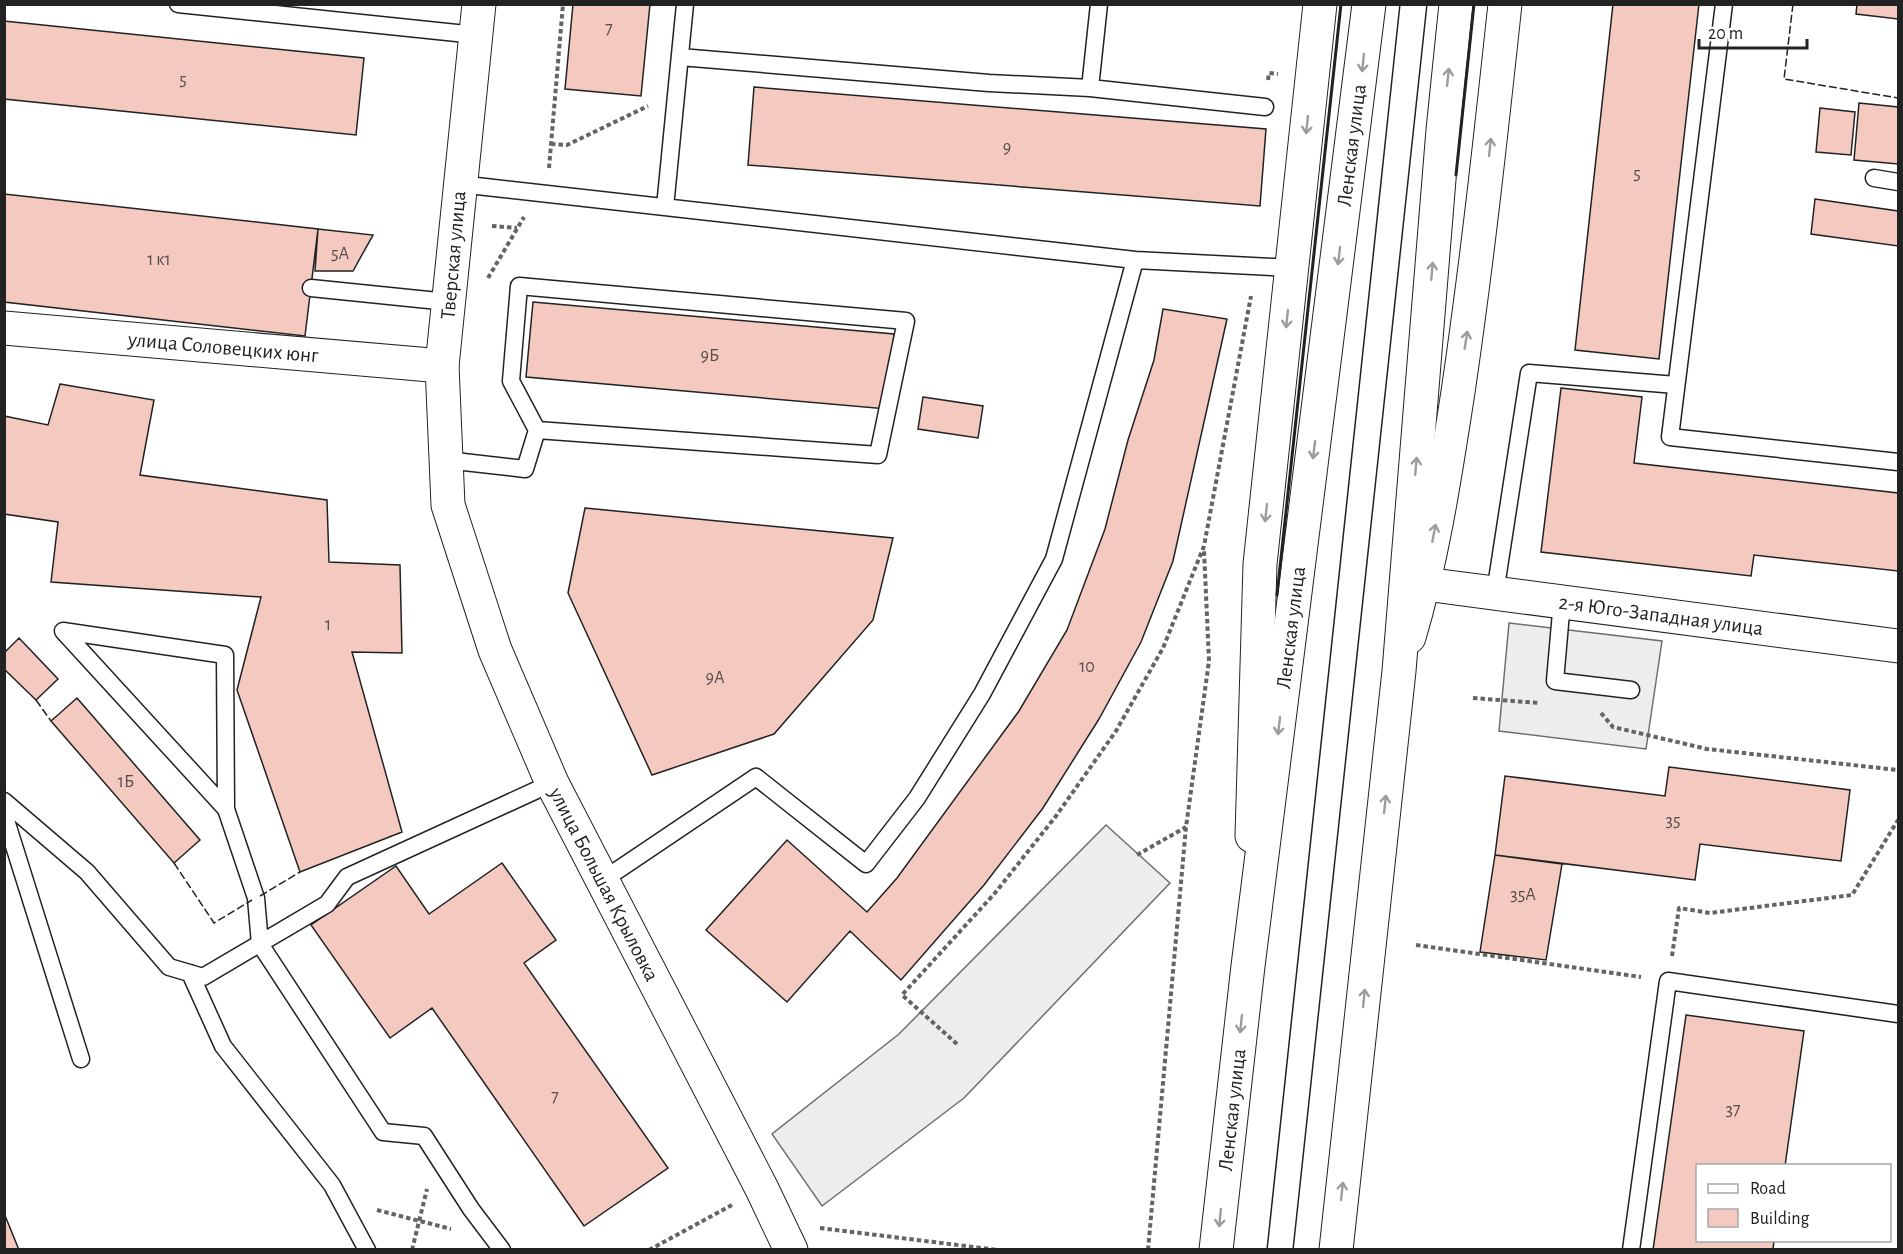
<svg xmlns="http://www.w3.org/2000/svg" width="1903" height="1254" viewBox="0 0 1903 1254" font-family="'Alegreya Sans',sans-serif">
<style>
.parking{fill:#ededed;stroke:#6f6f6f;stroke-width:1.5}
.building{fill:#f3c9c0;stroke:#222;stroke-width:1.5}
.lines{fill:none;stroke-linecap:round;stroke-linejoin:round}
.lane-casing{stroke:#222;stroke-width:19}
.street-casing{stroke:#222;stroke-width:35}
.secondary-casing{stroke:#222;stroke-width:35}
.primary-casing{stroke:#222;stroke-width:35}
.path{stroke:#646464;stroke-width:4;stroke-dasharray:4.5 3;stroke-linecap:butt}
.lane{stroke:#fff;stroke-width:16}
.street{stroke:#fff;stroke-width:33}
.secondary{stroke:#fff;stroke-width:33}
.primary{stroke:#fff;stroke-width:33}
.tram{stroke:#222;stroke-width:1.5}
.fence{stroke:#222;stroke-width:1.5;stroke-dasharray:8 3;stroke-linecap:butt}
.wall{stroke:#222;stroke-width:3}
.oneway{stroke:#9c9c9c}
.labels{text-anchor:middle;stroke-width:4.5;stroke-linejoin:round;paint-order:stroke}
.number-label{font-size:18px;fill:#564c4a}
.street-label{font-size:21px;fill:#222;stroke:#fff}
</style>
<rect width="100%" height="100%" fill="#fff"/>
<path class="parking" d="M1509 623 1662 641 1646 749 1499 731Z
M1106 825 1170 883 964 1098 822 1206 772 1134 899 1034Z"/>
<path class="building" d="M573 4H650L641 96 565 89Z
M1613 4H1699L1659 359 1575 350Z
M1857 4H1898V19L1856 14Z
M4 21 364 58 356 135 4 99Z
M754 87 1266 129 1260 206 748 165Z
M1859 103 1898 107V164L1854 160Z
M1820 108 1855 112 1851 155 1816 152Z
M4 194 318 229 305 336 4 302Z
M1815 199 1898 211V246L1811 234Z
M318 229 373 235 353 271H315Z
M533 302 894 334 887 409 526 377Z
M1163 309 1227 319 1173 561 1141 642 1099 719 1043 808 984 885 901 980 850 931 787 1002 706 930 787 840 867 912 897 878 1019 711 1067 630 1105 529 1128 440 1154 360Z
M60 384 154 400 140 475 327 500 329 562 400 565 402 653 352 652 402 832 300 872 237 690 261 597 51 582 58 522 4 514V416L48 425Z
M1561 388 1642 397 1634 463 1898 493V571L1754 555 1751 576 1541 552Z
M923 397 983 406 978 438 918 429Z
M585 508 893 538 873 620 774 734 652 775 568 593Z
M19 638 58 679 36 700 4 669V653Z
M77 698 200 840 174 863 51 721Z
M1669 767 1850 790 1841 861 1700 844 1695 880 1495 855 1505 776 1665 796Z
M1495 855 1562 864 1546 960 1480 952Z
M502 863 556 940 524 963 668 1168 584 1226 432 1008 390 1038 311 925 396 866 429 914Z
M1686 1015 1804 1031 1785 1166H1698V1240H1774L1773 1250H1653Z
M4 1213 19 1250H4Z"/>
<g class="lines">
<defs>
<path id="lane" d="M178 4 476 35
M1724 4 1670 437 1898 462
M680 57 989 83 1090 88 1265 107
M1090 88 1099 4
M1874 178 1898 182
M459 184 1135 260 1292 268
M665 207 685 4
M311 288 448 302
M446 460 525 469 537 430 511 381 519 286 906 321 878 455 537 430
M1495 593 1529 373 1676 385
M1562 601 1555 681 1631 690
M4 801 87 872 169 967 203 977 327 904 347 877 552 783
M226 809 63 631 225 655 226 809 256 898 260 944 383 1132 424 1136 471 1209 502 1250
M4 814 81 1059
M603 880 756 777 866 864 917 798 982 694 1054 559 1135 260
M190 973 223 1046 332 1185 367 1250
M1631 1250 1668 981 1898 1014"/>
<g id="street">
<path id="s1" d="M4 328 442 366"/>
</g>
<g id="secondary">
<path id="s2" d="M479 4 442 366 448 505 495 650 552 783 762 1189 791 1250"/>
<path id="s3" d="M1425 584 1898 646"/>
<path d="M1409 637C1433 557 1445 475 1458 392 1477 263 1491 134 1505 4"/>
<path d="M1252 836 1260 564 1320 4"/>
</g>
<g id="primary">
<path id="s4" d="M1216 1250 1248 966 1369 4"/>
<path d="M1336 1250 1399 671 1443 130 1456 4"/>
</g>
</defs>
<use href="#lane" class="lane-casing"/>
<use href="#street" class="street-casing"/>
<use href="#secondary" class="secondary-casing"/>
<use href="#primary" class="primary-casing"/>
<path class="path" d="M1268 80 1269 73 1278 74
M551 144 567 145 648 106
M549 168 563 4
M492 226 517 228
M488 278 524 217
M1473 698 1539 703
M1601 713 1613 727 1707 749 1898 770
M1137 855 1186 827
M1416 945 1641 977
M1672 956 1679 908 1710 913 1852 895 1898 820
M957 1044 902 995 995 893 1056 816 1116 731 1163 648 1204 546 1251 296
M377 1210 451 1229
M820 1228 998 1250
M412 1250 427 1189
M649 1250 732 1205
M1148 1250 1186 827 1209 661 1204 550"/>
<use href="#lane" class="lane"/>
<use href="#street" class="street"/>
<use href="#secondary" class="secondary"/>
<use href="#primary" class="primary"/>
<path class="tram" d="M1267 1250 1400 4
M1293 1250 1427 4"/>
<path class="fence" d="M1793 4 1784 79 1898 98
M36 700 51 721
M174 863 214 923 252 900
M260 896 300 872"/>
<path class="wall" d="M1456 175 1474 4
M1277 595 1341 4"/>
</g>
<defs><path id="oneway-shaft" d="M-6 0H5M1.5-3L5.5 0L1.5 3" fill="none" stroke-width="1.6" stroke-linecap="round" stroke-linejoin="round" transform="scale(1.5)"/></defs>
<g class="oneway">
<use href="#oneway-shaft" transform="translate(1363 63) rotate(96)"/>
<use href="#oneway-shaft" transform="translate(1448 77) rotate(-84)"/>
<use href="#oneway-shaft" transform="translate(1307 125) rotate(96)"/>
<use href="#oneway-shaft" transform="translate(1490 147) rotate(-84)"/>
<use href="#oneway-shaft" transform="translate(1339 256) rotate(97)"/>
<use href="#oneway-shaft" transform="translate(1432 271) rotate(-85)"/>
<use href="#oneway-shaft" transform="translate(1287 319) rotate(96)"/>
<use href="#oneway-shaft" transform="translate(1466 340) rotate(-81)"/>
<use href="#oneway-shaft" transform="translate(1314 450) rotate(97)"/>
<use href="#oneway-shaft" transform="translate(1416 466) rotate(-85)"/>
<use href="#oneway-shaft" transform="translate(1266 513) rotate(96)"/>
<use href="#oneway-shaft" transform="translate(1434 533) rotate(-79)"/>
<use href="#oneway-shaft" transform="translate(1279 726) rotate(97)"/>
<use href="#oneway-shaft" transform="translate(1385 804) rotate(-84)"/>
<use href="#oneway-shaft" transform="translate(1364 998) rotate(-84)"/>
<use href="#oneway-shaft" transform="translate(1241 1024) rotate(96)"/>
<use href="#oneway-shaft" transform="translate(1342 1191) rotate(-84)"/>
<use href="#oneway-shaft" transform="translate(1220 1218) rotate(96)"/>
</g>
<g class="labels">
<g class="number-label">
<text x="609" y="34">7</text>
<text x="183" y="85">5</text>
<text x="1007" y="153">9</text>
<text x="1637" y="179">5</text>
<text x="340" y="259">5А</text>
<text x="159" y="265">1 к1</text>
<text x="710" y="361">9Б</text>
<text x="328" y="630">1</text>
<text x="1087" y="672">10</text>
<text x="715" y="683">9А</text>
<text x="126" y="787">1Б</text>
<text x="1673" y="826">35</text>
<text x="1523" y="900">35А</text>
<text x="555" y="1102">7</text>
<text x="1733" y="1115">37</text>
</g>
<g class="street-label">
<text dy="7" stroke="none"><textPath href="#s4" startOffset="1113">Ленская улица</textPath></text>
<text transform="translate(453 255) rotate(-85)" y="7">Тверская улица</text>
<text dy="7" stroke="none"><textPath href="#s1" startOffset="220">улица Соловецких юнг</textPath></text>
<text dy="7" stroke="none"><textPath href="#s3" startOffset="238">2-я Юго-Западная улица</textPath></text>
<text dy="7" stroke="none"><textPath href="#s4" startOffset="627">Ленская улица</textPath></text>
<text dy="7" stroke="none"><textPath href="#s2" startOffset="914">улица Большая Крыловка</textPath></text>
<text dy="7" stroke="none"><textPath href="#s4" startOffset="141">Ленская улица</textPath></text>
</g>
</g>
<rect width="1903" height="1254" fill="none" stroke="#222222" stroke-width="12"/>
<rect x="1696" y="1164" width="195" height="78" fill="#ffffff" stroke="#a7a7a7" stroke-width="1.5"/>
<rect x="1708" y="1184" width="30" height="9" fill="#ffffff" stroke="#a7a7a7" stroke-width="1.5"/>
<text x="1750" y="1194" font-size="18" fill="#222222">Road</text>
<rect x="1708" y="1209" width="30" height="18" fill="#f3c9c0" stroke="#a7a7a7" stroke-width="1.5"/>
<text x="1750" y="1224" font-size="18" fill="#222222">Building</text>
<path d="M1699 39v9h108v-9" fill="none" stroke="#222222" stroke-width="3"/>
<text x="1708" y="39" font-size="18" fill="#222222" stroke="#ffffff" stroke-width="4.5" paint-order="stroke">20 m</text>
</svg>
